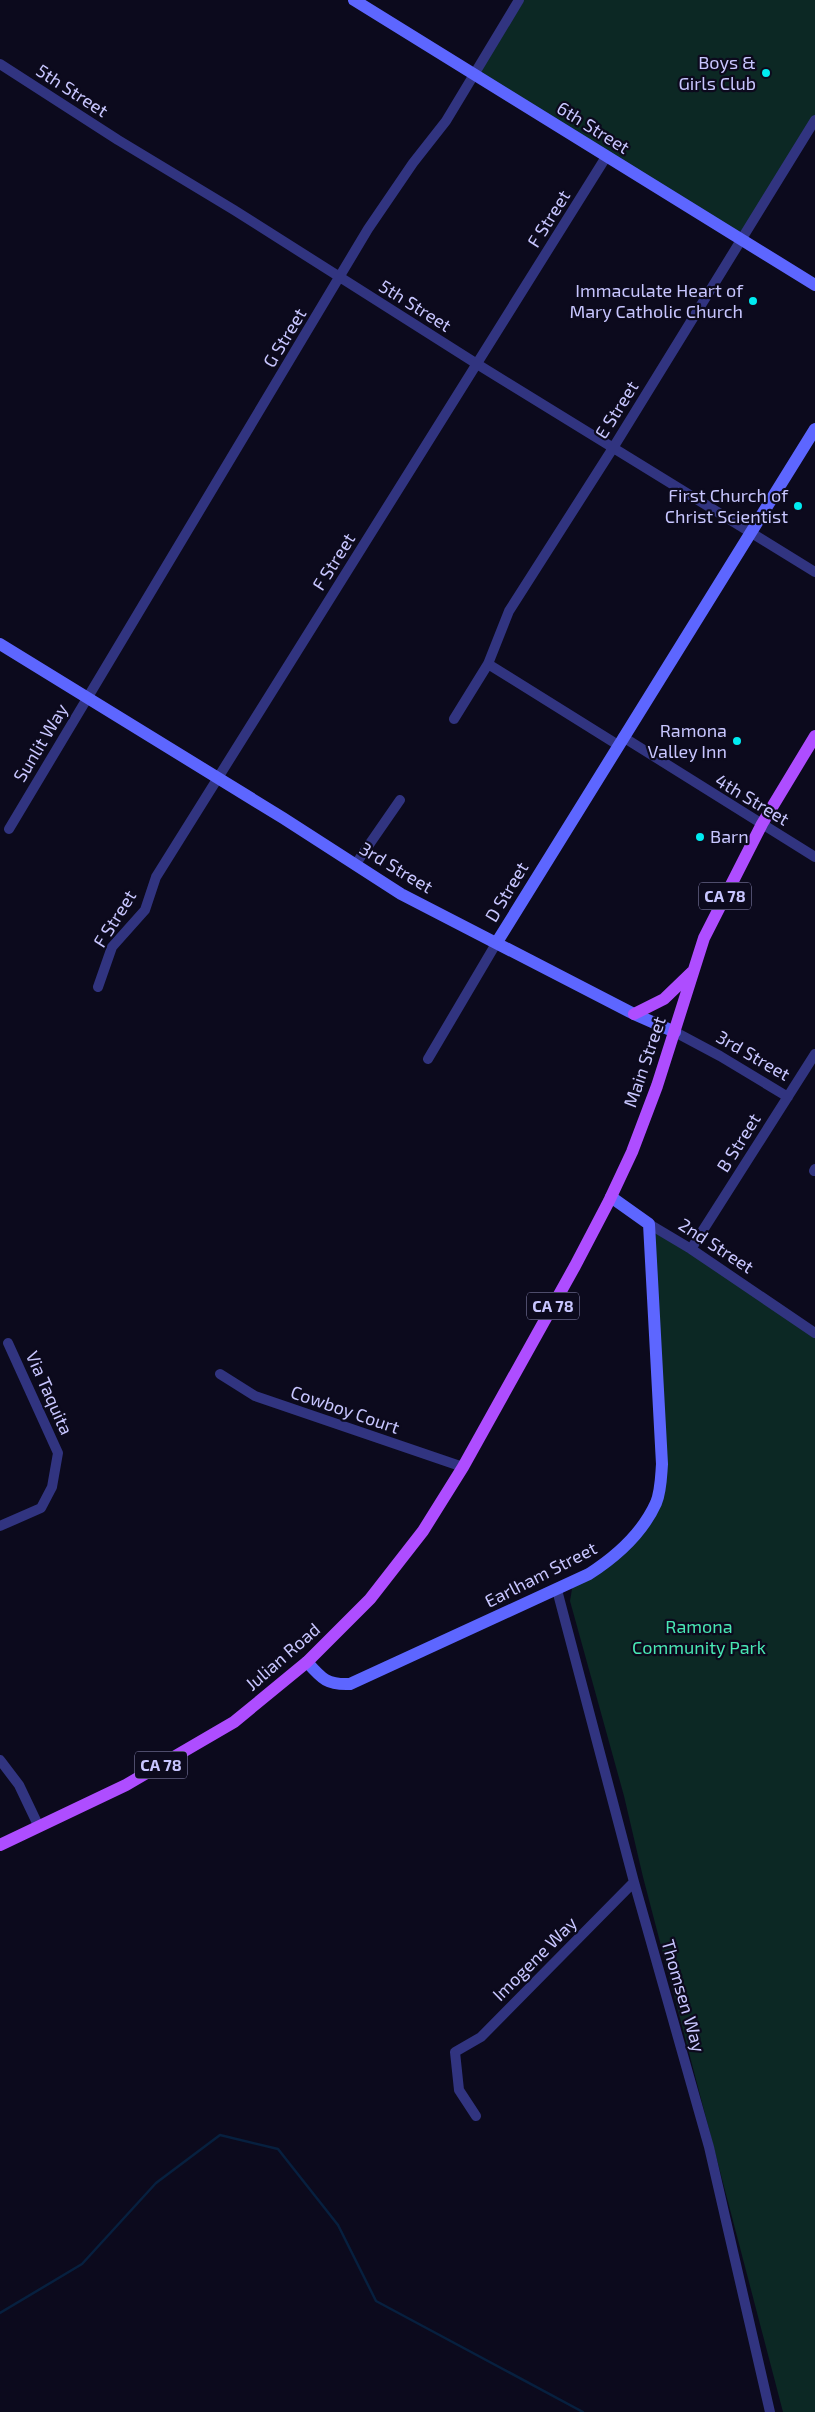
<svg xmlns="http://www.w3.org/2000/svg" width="815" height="2412" viewBox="0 0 815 2412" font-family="'Exo 2',sans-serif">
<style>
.green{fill:#0c2824}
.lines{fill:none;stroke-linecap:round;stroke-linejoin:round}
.stream{stroke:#07203f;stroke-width:2.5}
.street{stroke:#313480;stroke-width:10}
.secondary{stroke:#5d66ff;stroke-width:12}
.primary{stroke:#ae4dff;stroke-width:12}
.poi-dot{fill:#00ecf1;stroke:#0c0a1d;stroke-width:2}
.labels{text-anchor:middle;stroke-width:4.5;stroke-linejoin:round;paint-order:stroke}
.shield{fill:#0c0a1d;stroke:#908ebb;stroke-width:1}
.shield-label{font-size:16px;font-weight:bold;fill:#c8c6ff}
.poi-label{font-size:18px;fill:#c8c6ff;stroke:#0c0a1d;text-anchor:end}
.street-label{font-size:18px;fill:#c8c6ff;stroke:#0c0a1d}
.park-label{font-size:18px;fill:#49e8b4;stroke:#0c0a1d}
</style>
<rect width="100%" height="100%" fill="#0c0a1d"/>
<path class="green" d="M518 0H815V120L741 240 473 74Z
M644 1220 815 1334V2412H783L643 1877 624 1796 570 1601 573 1583 610 1561 658 1496Z"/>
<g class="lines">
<path class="stream" d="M607 142V141
M0 2313 82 2264 156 2183 220 2135 278 2149 338 2225 376 2301 583 2412"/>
<path class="street" d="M0 64 118 140 234 210 477 364 815 572
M488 664 618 745
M454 719 488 664 509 611 613 448 815 120
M623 737 815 857
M9 829 368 229 413 163 446 121 519 0
M355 865 400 800
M98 987 112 947 145 910 156 877 606 157
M675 1032 720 1056 788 1097
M428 1059 497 942
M814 1171 815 1169
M649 1224 691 1249 815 1333
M691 1249 815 1054
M220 1374 255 1396 463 1467
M0 1526 41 1508 52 1487 58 1453 8 1343
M557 1590 634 1882 709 2147 770 2412
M0 1760 19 1785 39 1827
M476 2116 459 2090 455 2052 481 2037 634 1882"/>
<path class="secondary" d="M354 0 815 285
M0 644 283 818 401 894 634 1014 675 1032
M497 942 815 429
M307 1662C322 1679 327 1685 350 1684L589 1574C617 1556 642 1534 656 1503 661 1491 661 1477 662 1464L649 1224 611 1197"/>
<path class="primary" d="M634 1014 664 999 692 972
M0 1845 126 1785 234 1722 307 1662 370 1599 423 1531 463 1467 575 1266 609 1201 632 1152 657 1086 704 938 762 824 815 736"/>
</g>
<g class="poi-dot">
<circle cx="766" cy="73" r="5"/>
<circle cx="753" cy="301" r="5"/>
<circle cx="798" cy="506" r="5"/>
<circle cx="737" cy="741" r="5"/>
<circle cx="700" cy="837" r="5"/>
</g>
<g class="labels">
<g class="shield">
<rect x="699" y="882.5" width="52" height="27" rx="4"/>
<rect x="527" y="1292.5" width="52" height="27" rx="4"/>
<rect x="135" y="1751.5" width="52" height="27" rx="4"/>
</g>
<g class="shield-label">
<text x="725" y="902">CA 78</text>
<text x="553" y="1312">CA 78</text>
<text x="161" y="1771">CA 78</text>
</g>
<g class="poi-label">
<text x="756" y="69">Boys &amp;<tspan x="756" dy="21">Girls Club</tspan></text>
<text x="743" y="297">Immaculate Heart of<tspan x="743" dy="21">Mary Catholic Church</tspan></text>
<text x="788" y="502">First Church of<tspan x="788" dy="21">Christ Scientist</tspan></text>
<text x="727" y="737">Ramona<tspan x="727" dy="21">Valley Inn</tspan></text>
<text x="710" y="843" text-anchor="start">Barn</text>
</g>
<g class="street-label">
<text transform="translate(72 91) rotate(33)" y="6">5th Street</text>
<text transform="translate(593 128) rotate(32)" y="6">6th Street</text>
<text transform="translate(549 219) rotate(-58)" y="6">F Street</text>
<text transform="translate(415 306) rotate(32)" y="6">5th Street</text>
<text transform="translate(285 338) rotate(-59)" y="6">G Street</text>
<text transform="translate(617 410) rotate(-58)" y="6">E Street</text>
<text transform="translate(334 562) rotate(-58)" y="6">F Street</text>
<text transform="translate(41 743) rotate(-59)" y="6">Sunlit Way</text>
<text transform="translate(752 800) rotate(31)" y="6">4th Street</text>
<text transform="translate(396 868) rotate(31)" y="6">3rd Street</text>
<text transform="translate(507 892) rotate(-59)" y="6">D Street</text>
<text transform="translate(115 919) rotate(-58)" y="6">F Street</text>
<text transform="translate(753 1056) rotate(30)" y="6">3rd Street</text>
<text transform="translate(645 1062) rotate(-71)" y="6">Main Street</text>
<text transform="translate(739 1143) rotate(-58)" y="6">B Street</text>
<text transform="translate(716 1246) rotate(33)" y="6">2nd Street</text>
<text transform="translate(49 1393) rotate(66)" y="6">Via Taquita</text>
<text transform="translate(345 1410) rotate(19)" y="6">Cowboy Court</text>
<text transform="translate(541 1575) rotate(-27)" y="6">Earlham Street</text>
<text transform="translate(283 1657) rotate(-41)" y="6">Julian Road</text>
<text transform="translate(535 1959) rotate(-45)" y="6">Imogene Way</text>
<text transform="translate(683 1996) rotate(74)" y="6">Thomsen Way</text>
</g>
<g class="park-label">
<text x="699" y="1633">Ramona<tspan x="699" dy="21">Community Park</tspan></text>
</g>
</g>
</svg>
